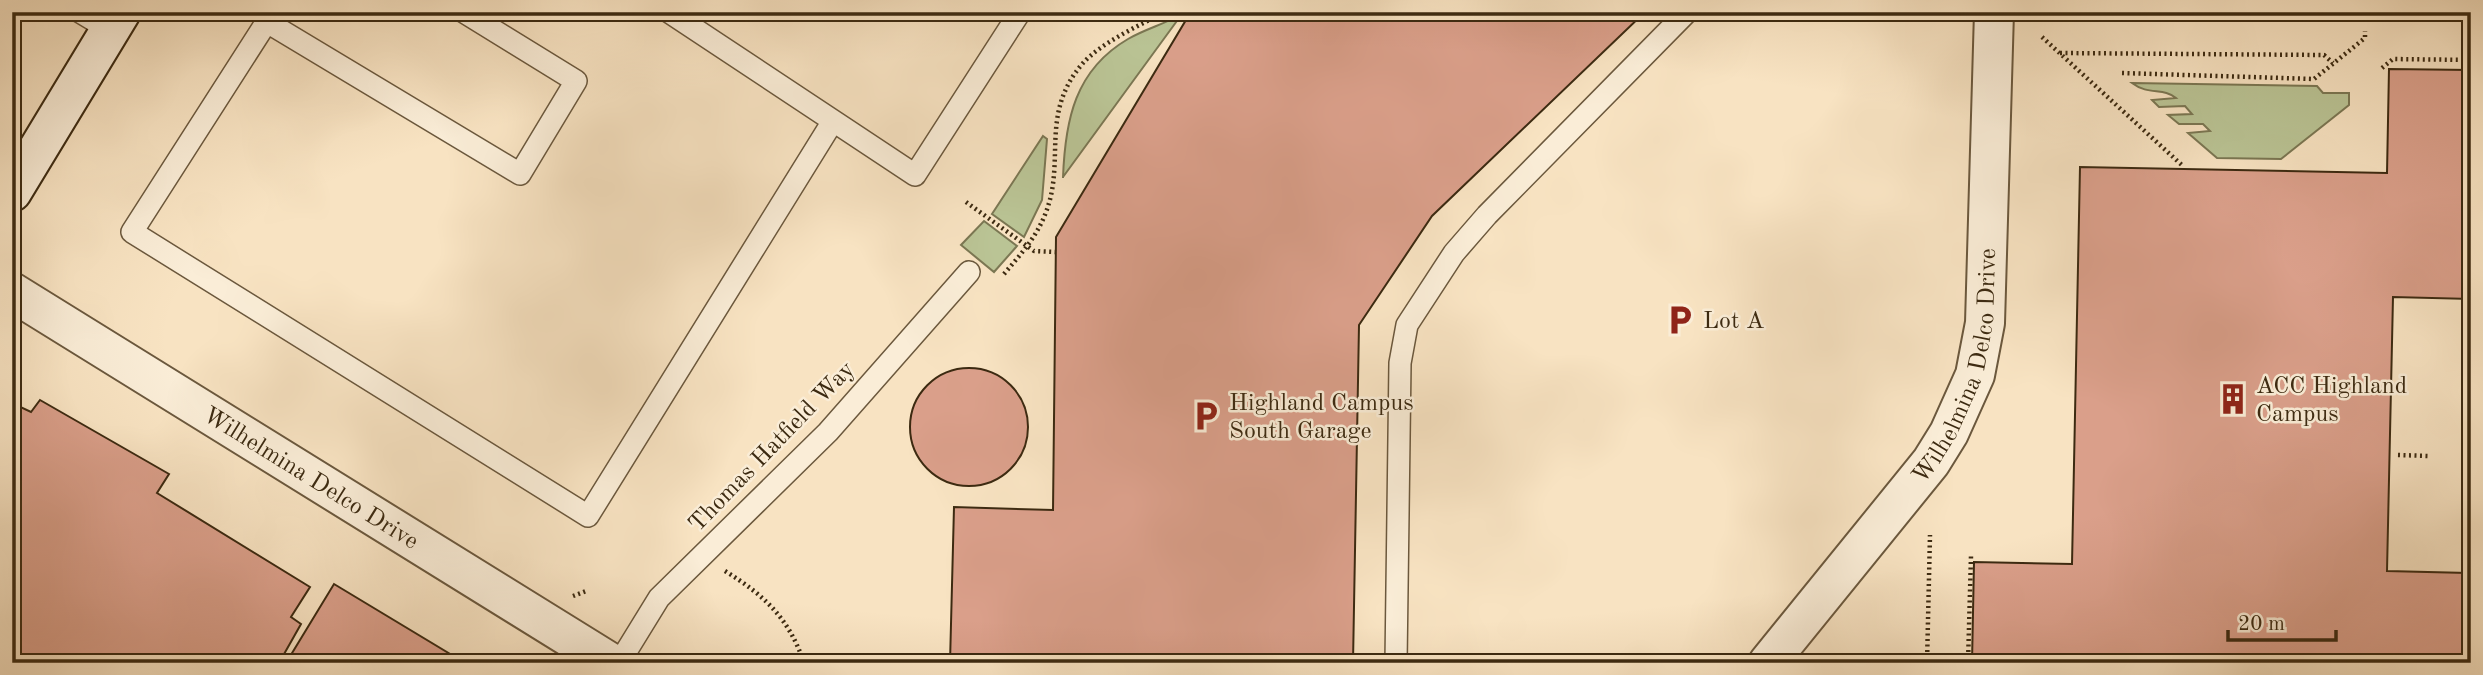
<svg xmlns="http://www.w3.org/2000/svg" width="2483" height="675" viewBox="0 0 2483 675" font-family="'Old Standard TT',serif">
<style>
.green{fill:#bac495;stroke:#7b7753;stroke-width:2}
.building{fill:#da9f8a;stroke:#3c2a11;stroke-width:2}
.lines{fill:none;stroke-linecap:round;stroke-linejoin:round}
.lane-casing{stroke:#6b583d;stroke-width:24}
.street-casing{stroke:#6b583d;stroke-width:42}
.secondary-casing{stroke:#3c2a11;stroke-width:42}
.path{stroke:#3c2a11;stroke-width:4.5;stroke-dasharray:2 3.5;stroke-linecap:butt}
.lane{stroke:#faedd7;stroke-width:21}
.street{stroke:#faedd7;stroke-width:38}
.secondary{stroke:#faedd7;stroke-width:38}
.labels{text-anchor:middle;stroke-width:5;stroke-linejoin:round;paint-order:stroke}
.poi-label{font-size:24px;fill:#3c2a11;stroke:#faedd7;text-anchor:start}
.street-label{font-size:24px;fill:#3c2a11;stroke:#faedd7}
</style>
<rect width="100%" height="100%" fill="#f8e3c2"/>
<filter id="stains"><feTurbulence type="fractalNoise" baseFrequency=".00286" numOctaves="4"/><feColorMatrix values="0 0 0 0 .2 0 0 0 0 .09 0 0 0 0 .02 0 0 0 .5 -.17"/></filter>
<radialGradient id="worn" r=".72"><stop offset=".6" stop-color="#630" stop-opacity="0"/><stop offset="1" stop-color="#630" stop-opacity=".3"/></radialGradient>
<path class="green" d="M1182 14 1063 177V178C1065 120 1075 70 1128 39 1145 29 1165 24 1182 14Z
M2132 83 2317 86 2323 93H2349V105L2281 159 2217 158 2188 133 2210 131 2203 124H2179L2168 115 2192 114 2185 106 2159 107 2152 100 2176 98C2163 87 2149 96 2132 83Z
M1043 136 1047 139 1042 200 1024 237 992 214Z
M984 221 1017 246 994 272 961 245Z"/>
<path class="building" d="M1195 12H1645L1432 216 1359 325 1353 663H950L954 507 1053 510 1056 237 1186 20Z
M2389 69 2471 70V299L2393 297 2387 571 2468 573 2466 663H1972L1974 562 2072 564 2080 167 2387 173Z
M910 427a59 59 0 1 1 118 0a59 59 0 1 1-118 0Z
M40 400 169 474 157 493 310 587 291 617 301 624 279 663H12V403L31 412Z
M334 584 465 663H286Z"/>
<g class="lines">
<defs>
<path id="lane" d="M80 12 110 30
M273 12 132 232 588 516 833 121
M669 12 915 175 1020 12
M267 22 520 174 576 81 464 12
M619 663 659 598 828 432 969 272
M1396 663 1400 363 1407 325 1454 253 1487 215 1687 12"/>
<g id="street">
<path id="s1" d="M12 292 611 663"/>
<path id="s2" d="M1768 663 1931 462 1949 433 1975 375 1985 323 1994 12"/>
</g>
<path id="secondary" d="M12 192 121 12"/>
</defs>
<use href="#lane" class="lane-casing"/>
<use href="#street" class="street-casing"/>
<use href="#secondary" class="secondary-casing"/>
<path class="path" d="M2042 37 2184 167
M2060 53 2324 55 2333 63
M2382 68 2393 59 2471 60
M2122 73 2314 79 2365 38V31
M966 202 1034 251 1056 252
M1004 274C1020 255 1037 237 1046 212 1066 160 1039 114 1083 63 1101 43 1141 24 1166 12
M2398 455 2429 456
M2470 457H2471
M2471 549V567
M725 571C764 595 789 618 804 663
M573 596 586 591
M1927 663 1930 535
M1968 663 1971 556"/>
<use href="#lane" class="lane"/>
<use href="#street" class="street"/>
<use href="#secondary" class="secondary"/>
</g>
<defs>
<symbol id="parking-bare" viewBox="-9 -9 18 18"><path d="M-3.5-5.5H1a3.5 3.5 0 0 1 0 7H-1V5.5H-3.5ZM-1-3.4V-.6H.8a1.4 1.4 0 0 0 0-2.8Z" fill="#8f2418" stroke="#faedd7" stroke-width="2.5" paint-order="stroke"/></symbol>
<symbol id="building-bare" viewBox="-9 -9 18 18"><path d="M-4-6H4V6H1V3H-1V6H-4ZM-2.5-4.3h1.7v1.8h-1.7ZM.8-4.3h1.7v1.8H.8ZM-2.5-1h1.7V.8h-1.7ZM.8-1h1.7V.8H.8Z" fill="#8f2418" stroke="#faedd7" stroke-width="2.5" paint-order="stroke"/></symbol>
</defs>
<g fill-rule="evenodd">
<use href="#parking-bare" x="1658" y="298" width="44" height="44"/>
<use href="#building-bare" x="2211" y="377" width="44" height="44"/>
<use href="#parking-bare" x="1184" y="394" width="44" height="44"/>
</g>
<g class="labels">
<g class="poi-label">
<text x="1703" y="328">Lot A</text>
<text x="2256" y="393">ACC Highland<tspan x="2256" dy="28">Campus</tspan></text>
<text x="1229" y="410">Highland Campus<tspan x="1229" dy="28">South Garage</tspan></text>
</g>
<g class="street-label">
<text dy="8" stroke="none"><textPath href="#s2" startOffset="360">Wilhelmina Delco Drive</textPath></text>
<text transform="translate(771 446) rotate(-46)" y="8">Thomas Hatfield Way</text>
<text dy="8" stroke="none"><textPath href="#s1" startOffset="352">Wilhelmina Delco Drive</textPath></text>
</g>
</g>
<rect width="2483" height="675" fill="none" stroke="#f8e3c2" stroke-width="42"/>
<rect x="14" y="14" width="2455" height="647" fill="none" stroke="#3c2a11" stroke-width="3.5"/>
<rect x="21" y="21" width="2441" height="633" fill="none" stroke="#3c2a11" stroke-width="2"/>
<path d="M2228 630v10h108v-10" fill="none" stroke="#3c2a11" stroke-width="3.5"/>
<text x="2238" y="630" font-size="21" fill="#3c2a11" stroke="#faedd7" stroke-width="5" paint-order="stroke">20 m</text>
<rect width="100%" height="100%" filter="url(#stains)"/>
<rect width="100%" height="100%" fill="url(#worn)"/>
</svg>
